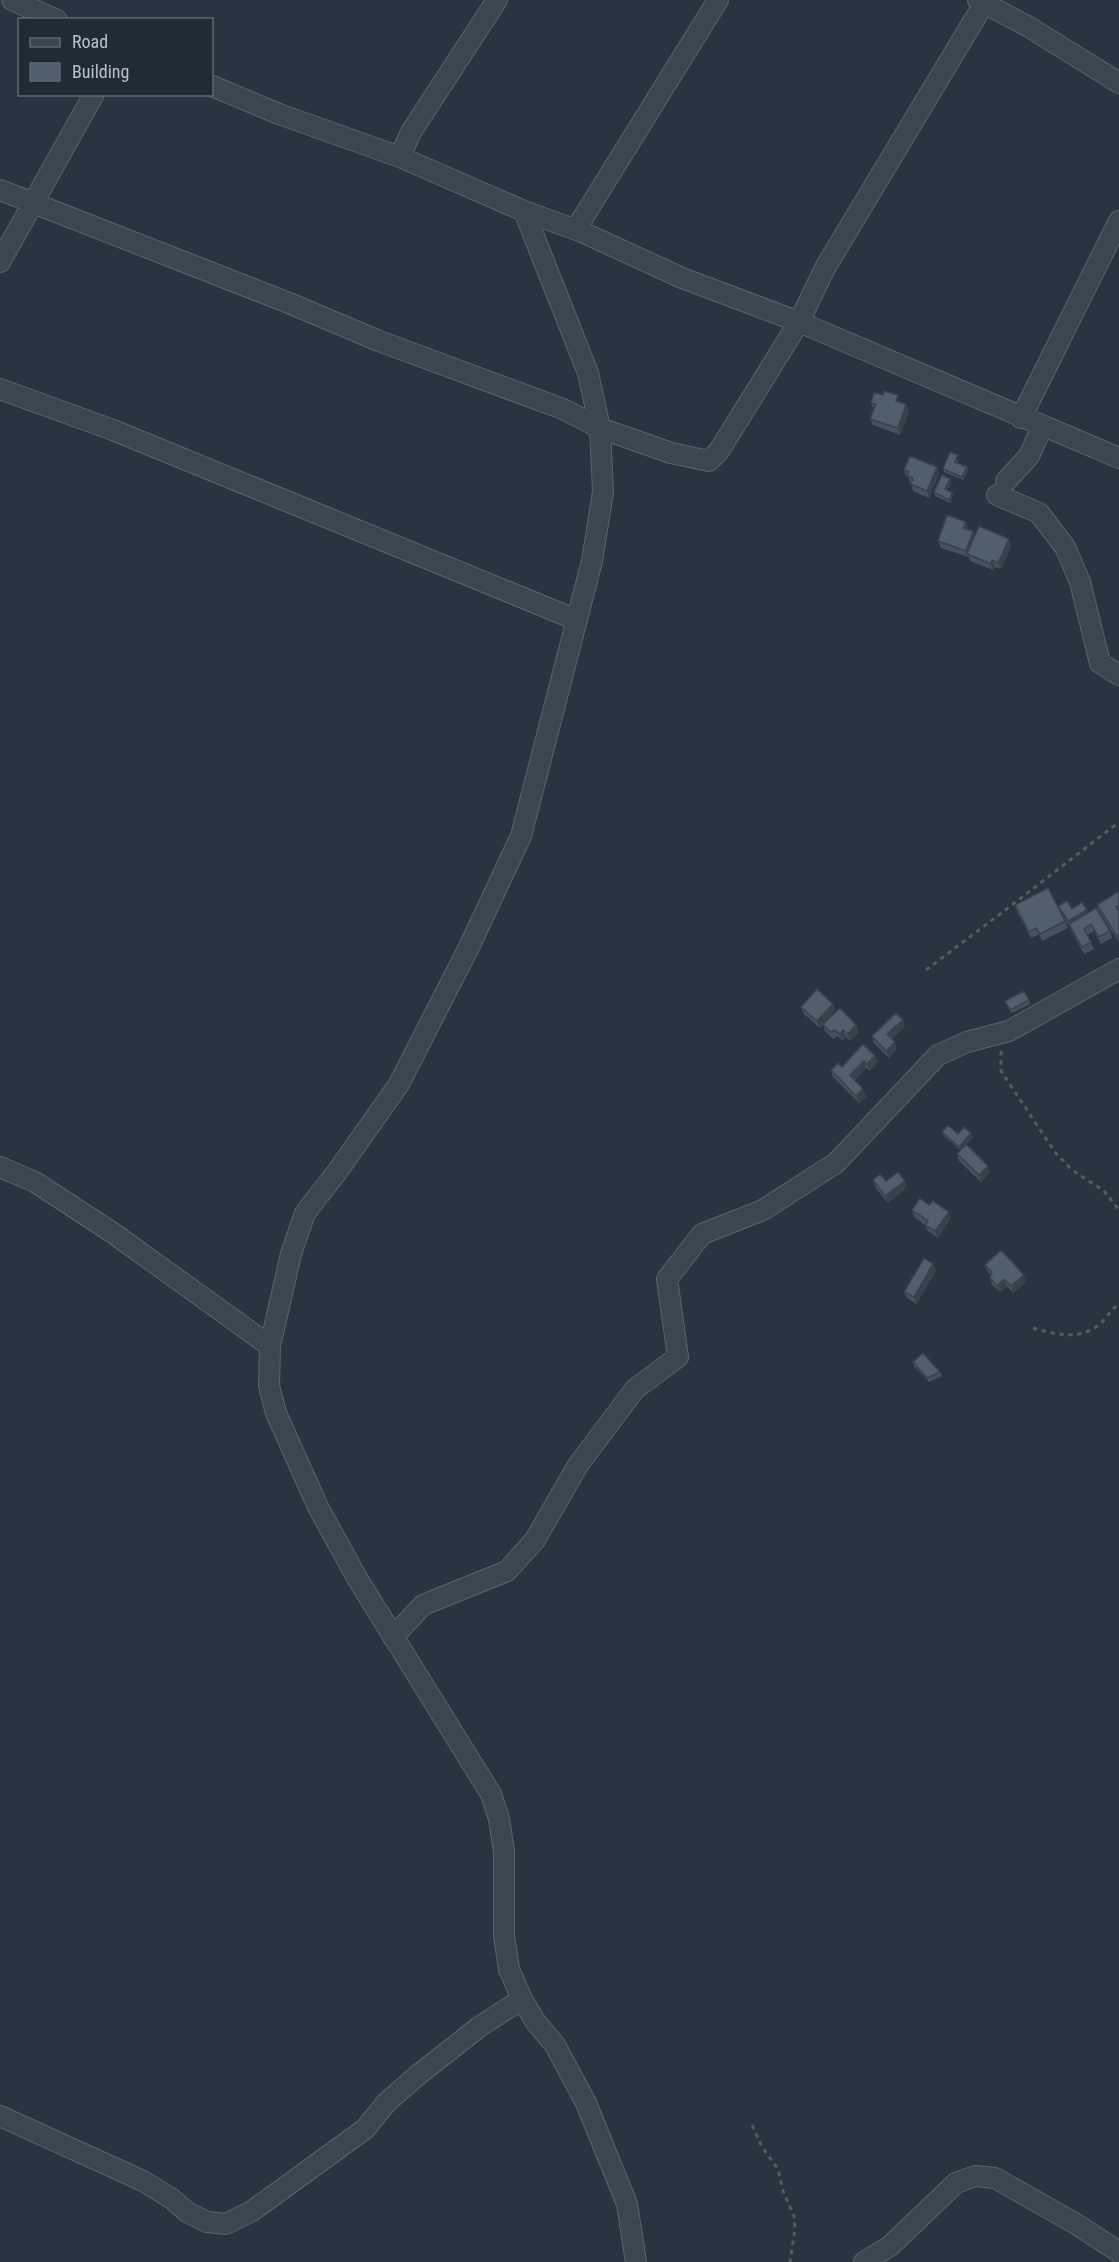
<svg xmlns="http://www.w3.org/2000/svg" width="1119" height="2262" viewBox="0 0 1119 2262" font-family="'Roboto Condensed',sans-serif">
<style>
.lines{fill:none;stroke-linecap:round;stroke-linejoin:round}
.street-casing{stroke:#5a646e;stroke-width:22}
.path{stroke:#4a6061;stroke-width:3;stroke-dasharray:4.5 4.5;stroke-linecap:butt}
.street{stroke:#3c4651;stroke-width:20}
.wall{fill:#46515d}
.shaded-wall{fill:#39424c}
.building{fill:#515e6c;stroke:#39424c;stroke-width:1.5}
</style>
<rect width="100%" height="100%" fill="#283541"/>
<g class="lines">
<defs>
<path id="street" d="M12 0 57 20
M978 0 1029 27 1119 83
M212 86 279 114 400 157 524 211 582 232 682 278 799 322 1119 458
M400 157 411 132 497 0
M0 190 289 303 379 341 563 409 600 428 671 453 709 461 719 451 799 322 825 268 986 0
M524 211 588 373 600 428 603 492 592 561 521 836 469 947 399 1084 337 1172 305 1213 291 1254 270 1346 269 1386 276 1413 318 1507 357 1578 491 1794 499 1819 504 1851V1936L509 1969 522 1999 535 2021 555 2045 586 2103 627 2204 636 2262
M576 229 718 0
M0 262 94 94
M0 389 113 430 577 620
M1021 418 1119 221
M1006 481 1029 456 1042 427
M997 495 1039 513 1065 547 1080 582 1100 663 1119 675
M0 1167 35 1182 113 1233 270 1346
M393 1637 423 1605 507 1571 535 1540 578 1465 635 1389 678 1357 667 1279 702 1234 763 1210 836 1163 938 1055 967 1042 1009 1031 1119 969
M0 2116 143 2181 172 2199 187 2212 207 2222 226 2224 252 2211 365 2129 387 2102 418 2075 479 2027 522 1999
M864 2262 890 2246 956 2183 975 2176 995 2178 1076 2224 1119 2252"/>
</defs>
<use href="#street" class="street-casing"/>
<path class="path" d="M926 970 1012 905 1119 822
M1001 1051V1071L1055 1152 1072 1170 1104 1191 1119 1210
M1033 1328C1056 1335 1083 1341 1102 1322 1108 1315 1112 1309 1119 1304
M752 2125 762 2147 778 2169 783 2191 794 2216 795 2229 790 2262"/>
<use href="#street" class="street"/>
</g>
<path class="wall" d="M900 402 906 404 909 411 900 435 873 425 870 419 874 410 871 403Z
M959 459 957 463 967 467 968 471 963 480 944 472 943 469Z
M937 467 939 474 929 498 913 491 911 483 910 482 908 477H906L904 470Z
M950 479 951 482 947 490 952 493 953 496 950 503 935 496 934 492Z
M968 528V529L975 536 1011 546 1001 569 995 567 993 570 970 561 969 557 941 548 938 541Z
M1119 891V942L1099 912 1097 905Z
M1015 905 1065 921 1068 928 1042 941 1039 934 1031 938 1017 912Z
M1058 906 1072 909 1087 910 1088 913 1110 931 1112 938 1101 944 1094 931 1087 935 1094 949 1084 954Z
M1029 1000 1030 1004 1011 1013 1005 1001Z
M833 1004 835 1010 820 1028 804 1014 801 1007Z
M823 1024 856 1025 859 1032 850 1041 846 1037 842 1041 838 1036 833 1039 825 1031Z
M905 1026 892 1039 897 1049 889 1058 874 1043 872 1036Z
M863 1044 878 1062 870 1071 866 1068 855 1080 866 1096 859 1103 833 1077 831 1070 842 1067Z
M942 1132 973 1137 966 1144 990 1172 981 1182 959 1161 957 1154 960 1150 943 1135Z
M873 1180 886 1181 907 1187 888 1203 875 1187Z
M929 1205 951 1218 938 1238 928 1231 925 1225 914 1217 912 1210Z
M933 1264 936 1271 916 1304 907 1298 904 1292Z
M985 1265 1026 1282 1013 1293 1007 1286 1000 1292 992 1285 990 1278 991 1275 988 1272Z
M913 1362 940 1372 942 1376 929 1382 914 1366Z"/>
<path class="shaded-wall" d="M906 404 909 411 900 435 898 428Z
M937 467 939 474 929 498 927 491Z
M967 467 968 471 963 480 962 477Z
M950 479 951 482 946 493 945 489Z
M952 493 953 496 950 503 949 500Z
M966 522 968 528 966 534 963 528Z
M973 531 976 538 967 554 968 558 966 551Z
M1009 539 1011 546 1001 569 998 563Z
M992 560 995 567 993 570 991 564Z
M1087 910 1088 913 1069 925 1068 921Z
M833 1004 835 1010 820 1028 817 1021Z
M903 1020 905 1026 890 1041 887 1034Z
M856 1025 859 1032 850 1041 848 1034Z
M843 1030 846 1037 842 1041 840 1034Z
M895 1042 897 1049 889 1058 886 1051Z
M875 1056 878 1062 870 1071 867 1064Z
M864 1061 866 1068 853 1082 850 1075Z
M863 1089 866 1096 859 1103 856 1096Z
M971 1133 973 1137 960 1150 959 1147Z
M988 1166 990 1172 981 1182 979 1175Z
M905 1181 907 1187 888 1203 885 1196Z
M949 1212 951 1218 938 1238 935 1231Z
M933 1264 936 1271 916 1304 914 1297Z
M1024 1275 1026 1282 1013 1293 1011 1286Z
M1004 1279 1007 1286 1000 1292 997 1286Z"/>
<path class="building" d="M884 391 898 395 896 401 906 404 898 428 870 419 876 404 871 403 874 392 883 395Z
M950 452 958 455 955 462 967 467 962 477 943 469Z
M910 456 937 467 927 491 911 484 913 478 907 476 909 472 904 470Z
M942 475 950 479 945 489 952 493 949 500 934 492Z
M947 515 966 522 963 528 973 531 966 551 938 541Z
M979 526 1009 539 998 563 992 560 991 564 967 554Z
M1048 888 1065 921 1040 934 1036 928 1029 932 1015 905Z
M1119 891V905L1116 907 1119 911V939L1097 905Z
M1067 901 1072 909 1082 902 1087 910 1068 921 1058 906Z
M1096 908 1110 931 1099 937 1091 924 1084 929 1091 942 1082 947 1069 924Z
M817 989 833 1004 817 1021 801 1007Z
M1024 991 1029 1000 1010 1010 1005 1001Z
M840 1008 856 1025 848 1034 843 1030 840 1034 835 1030 830 1032 823 1024Z
M896 1013 903 1020 887 1034 895 1042 886 1051 872 1036Z
M863 1044 875 1056 867 1064 864 1061 850 1075 863 1089 856 1096 831 1070 838 1063 842 1067Z
M948 1125 958 1134 964 1127 971 1133 959 1147 942 1132Z
M966 1144 988 1166 979 1175 957 1154Z
M898 1172 905 1181 885 1196 873 1180 880 1174 886 1181Z
M920 1198 929 1205 933 1201 949 1212 935 1231 925 1225 928 1221 912 1210Z
M1001 1250 1024 1275 1011 1286 1004 1279 997 1286 990 1278 992 1272 985 1265Z
M924 1258 933 1264 914 1297 904 1292Z
M923 1353 940 1372 927 1378 913 1362Z"/>
<rect x="18" y="18" width="195" height="78" fill="#212b36" stroke="#5e6772" stroke-width="1.5"/>
<rect x="30" y="38" width="30" height="9" fill="#3c4651" stroke="#5e6772" stroke-width="1.5"/>
<text x="72" y="48" font-size="18" fill="#b9c1cb">Road</text>
<rect x="30" y="63" width="30" height="18" fill="#515e6c" stroke="#5e6772" stroke-width="1.5"/>
<text x="72" y="78" font-size="18" fill="#b9c1cb">Building</text>
</svg>
